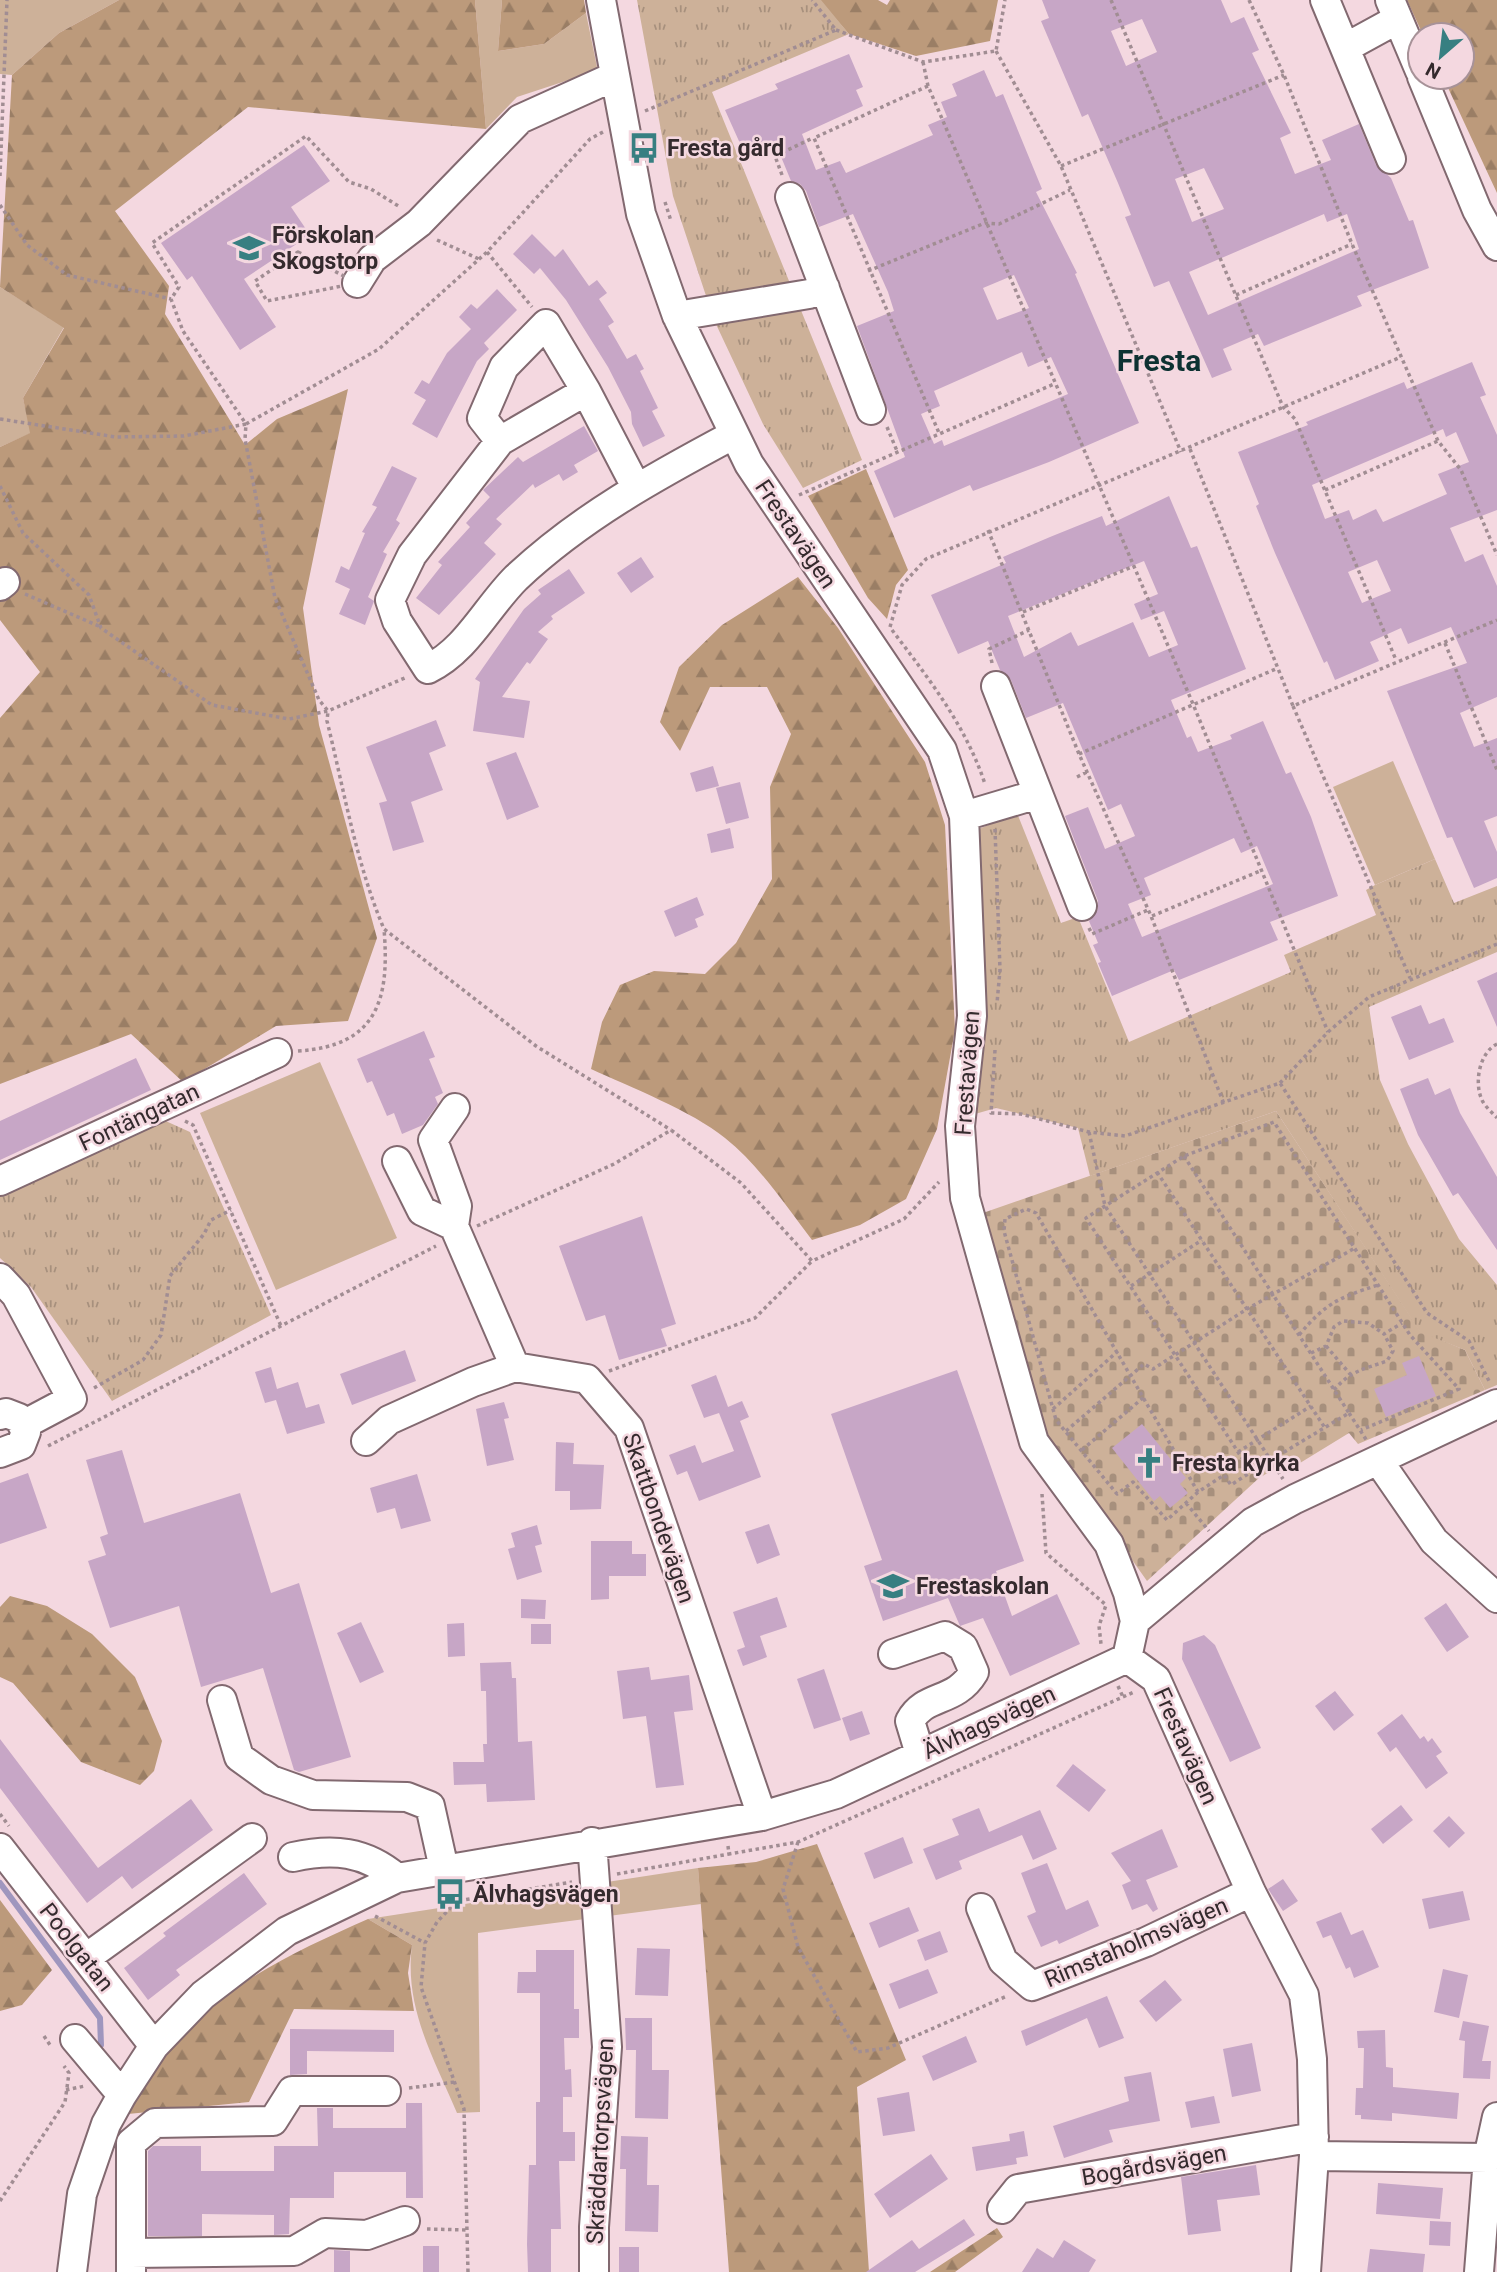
<svg xmlns="http://www.w3.org/2000/svg" width="1497" height="2272" viewBox="0 0 1497 2272" font-family="Roboto,sans-serif">
<style>
.green{fill:#cdb199}
.forest{fill:url(#forest-firs)}
.cemetery{fill:url(#cemetery-stones)}
.park{fill:url(#park-tufts)}
.lines{fill:none;stroke-linecap:round;stroke-linejoin:round}
.stream{stroke:#9f96be;stroke-width:6}
.building{fill:#c7a6c6;fill-rule:evenodd}
.minor-casing{stroke:#826970;stroke-width:32}
.path{stroke:#a18d93;stroke-width:3.5;stroke-dasharray:3.5 3.5;stroke-linecap:butt}
.minor{stroke:#fff;stroke-width:28}
.labels{text-anchor:middle;stroke-width:5;stroke-linejoin:round;paint-order:stroke}
.poi-label{font-size:23px;font-weight:bold;fill:#342a2d;stroke:#f4d8e0;text-anchor:start}
.street-label{font-size:23px;fill:#342a2d;stroke:#f4d8e0}
.district-label{font-size:30px;font-weight:bold;fill:#0d3132;stroke:#f4d8e0}
</style>
<defs>
<pattern id="forest-firs" width="22" height="20" patternUnits="userSpaceOnUse" patternTransform="scale(1.75)"><rect width="22" height="20" fill="#bc9a7b"/><path d="M5 1l3.5 6h-7zM16 11l3.5 6h-7z" fill="#9a7e65"/></pattern>
<pattern id="cemetery-stones" width="16" height="16" patternUnits="userSpaceOnUse" patternTransform="scale(1.75)"><rect width="16" height="16" fill="#cdb199"/><path d="M2 7V4a2 2 0 0 1 4 0v3zM10 15v-3a2 2 0 0 1 4 0v3z" fill="#a7907d"/></pattern>
<pattern id="park-tufts" width="24" height="20" patternUnits="userSpaceOnUse" patternTransform="scale(1.75)"><rect width="24" height="20" fill="#cdb199"/><path d="M3 7l-1-3M5 7V3M7 7l1-3M15 17l-1-3M17 17v-4M19 17l1-3" fill="none" stroke="#a7907d"/></pattern>
</defs>
<rect width="100%" height="100%" fill="#f4d8e0"/>
<path class="green" d="M0 0H119L59 33 12 75 0 74Z
M475 0H502L498 51 544 44 586 13 597 67 587 74 517 97 486 129Z
M0 287 64 327 23 398 31 433 0 447Z
M1393 761 1435 859 1375 885 1333 787Z
M320 1062 397 1238 276 1290 200 1113Z
M698 1868 701 1904 478 1933 480 2112 457 2113C433 2056 404 2008 412 1945L368 1919Z"/>
<path class="forest" d="M119 0H475L486 129 248 107 115 211 169 286 165 314 245 445 277 419 348 389 303 608 319 725 377 938 348 1021 276 1026 183 1082 131 1034 0 1084V718L40 672 0 620V447L30 433 23 398 64 328 0 287 12 75 59 33Z
M502 0H584L586 13 544 44 498 51Z
M819 0H878L887 5 890 0H998L990 41 916 56 849 34Z
M1407 0H1497V193L1443 77H1462V35H1423Z
M866 469 908 570 896 585 887 619 868 598 808 496Z
M798 577 838 628 925 762 945 825 955 1030 937 1129 906 1199 860 1225 812 1240C786 1206 759 1165 725 1138 692 1111 630 1087 591 1069L602 1022 620 985 654 971 705 974 736 943 772 879 770 787 791 734 767 687H710L680 751 660 722 679 667 722 625Z
M10 1596 47 1606 92 1634 135 1677 162 1741 154 1771 140 1785 81 1762 13 1683 0 1677V1607Z
M817 1844 906 2060 857 2087 869 2272H729L698 1868 756 1862Z
M0 1900 52 1970 22 2005 0 2011Z
M368 1919 412 1945 408 1973 414 2011 294 2009 249 2102 128 2114C137 2098 145 2082 155 2067 207 1992 287 1955 368 1919Z
M997 2228 1003 2237 955 2272H930Z"/>
<path class="cemetery" d="M1276 1111 1420 1331 1465 1350 1485 1390 1358 1444 1349 1433 1300 1463 1296 1457 1259 1478 1147 1581 1043 1434 980 1214Z"/>
<path class="park" d="M637 0H821L849 34 712 92 862 460 803 488 763 424 714 320 673 196Z
M1017 813 1061 923 1078 917 1129 1042 1291 972 1284 955 1376 915 1366 890 1375 885 1435 859 1454 903 1497 886V952L1369 1007 1380 1080 1408 1144 1459 1239 1497 1285V1385L1485 1390 1465 1350 1420 1332 1276 1111 1090 1176 1078 1128 996 1108 968 1116 974 831Z
M159 1118 190 1132 271 1315 112 1401 31 1287 0 1258V1196Z"/>
<g class="lines">
<path class="stream" d="M0 1883 100 2018 101 2045"/>
</g>
<path class="building" d="M1042 0H1221L1231 23 1244 17 1259 50 1252 53 1291 133 1280 138 1295 174 1331 160 1322 140 1359 124 1376 165 1391 178 1409 221 1413 220 1429 268 1357 296 1362 306 1264 346 1258 334 1223 349 1232 370 1212 378 1169 281 1154 287 1125 217 1131 215 1118 183 1088 114 1082 117 1041 21 1049 18ZM1142 19 1157 52 1126 66 1111 31ZM1204 168 1224 209 1192 222 1175 179ZM1324 214 1327 222 1347 214 1359 249 1208 315 1189 272Z
M849 54 863 87 856 90 863 106 802 134 816 170 840 161 846 173 933 135 928 125 947 117 941 102 957 96 952 84 984 70 996 97 1003 94 1042 189 1036 192 1077 273 1075 274 1139 423 1049 462 973 491 970 485 894 518 874 471 905 457 857 326 894 311 888 292 853 214 819 227 806 191 800 184 791 181 777 147 747 159 725 110 778 89 775 84ZM1014 275 1029 308 997 320 983 288ZM1022 352 1028 367 1051 357 1068 394 944 446 942 440 934 444 921 414 940 406 934 391Z
M304 145 330 181 291 207 310 235 244 279 276 327 240 350 192 276 187 280 161 243Z
M532 234 555 257 563 249 589 286 597 280 607 293 599 299 614 322 608 326 627 359 636 354 644 369 640 371 658 408 652 411 665 436 643 447 632 424 631 412 608 367 566 300 540 268 534 274 513 254Z
M497 289 517 310 484 343 489 349 477 361 437 438 412 424 426 400 414 393 422 380 429 384 447 353 471 329 459 317 471 304 477 309Z
M1472 362 1486 395 1480 397 1497 435V510L1450 528 1465 562 1483 554 1497 586V697L1460 713 1474 747 1497 738V816L1484 821 1497 852V878L1474 888 1452 837 1447 838 1387 691 1467 663 1451 627 1408 644 1401 628 1370 642 1379 661 1335 680 1327 661 1324 663 1275 553 1256 506 1259 504 1238 452 1308 425 1306 422 1404 382 1407 389ZM1443 429 1446 437 1456 432 1469 462 1438 474 1447 494 1383 522 1376 509 1353 520 1349 510 1325 519 1312 485ZM1377 560 1391 591 1362 603 1348 572Z
M584 426 598 451 574 465 578 472 563 481 559 474 535 488 533 484 496 519 502 524 484 543 496 554 439 615 416 598 442 565 438 562 470 527 466 523 490 497 483 490 518 457 523 462Z
M392 466 417 478 396 520 400 523 383 552 387 554 368 597 374 601 365 625 339 614 350 589 335 582 341 566 349 570 365 533 362 532 377 507 372 505Z
M1169 496 1191 548 1197 546 1246 669 1171 700 1173 705 1187 738 1191 736 1198 752 1232 739 1230 735 1263 721 1286 774 1291 772 1311 817 1338 896 1270 922 1278 940 1179 980 1174 970 1112 996 1098 963 1101 962 1093 945 1098 943 1089 921 1098 909V901L1065 816 1088 807 1105 849 1135 836 1121 804 1108 810 1063 703 1026 718 1011 680 1000 670 988 641 958 654 931 595 1006 563 1003 557 1050 537 1102 516 1106 526ZM1144 561 1158 594 1134 604 1141 620 1164 611 1178 645 1149 657 1133 622 1078 646 1071 632 1024 657 1008 616ZM1234 838 1241 853 1257 846 1273 884 1142 937 1128 904 1151 895 1144 878Z
M641 557 654 577 631 593 617 573Z
M569 569 585 593 551 616 553 619 538 632 548 639 530 664 527 662 502 697 530 701 524 738 473 731 480 682 475 679 524 609 541 594 538 590Z
M436 720 446 746 429 753 443 790 411 802 424 842 393 851 379 803 387 801 366 747Z
M516 752 539 807 507 820 486 763Z
M713 766 719 786 696 792 690 773Z
M740 782 749 818 726 824 716 788Z
M730 828 734 848 711 853 707 834Z
M697 897 704 915 695 919 698 927 675 937 664 911Z
M1497 972V1027L1477 981Z
M1421 1005 1429 1024 1444 1018 1454 1042 1409 1060 1391 1017Z
M424 1031 435 1057 429 1059 443 1093 435 1097 438 1104 423 1125 402 1134 394 1113 387 1116 372 1081 367 1083 357 1059Z
M136 1058 151 1090 0 1160V1121Z
M1428 1078 1435 1095 1450 1088 1460 1113 1497 1177V1250L1458 1193 1453 1196 1418 1135 1400 1089Z
M642 1216 676 1324 661 1329 667 1346 619 1360 605 1315 586 1321 559 1246Z
M405 1350 416 1381 352 1405 340 1374Z
M1419 1356 1436 1396 1386 1417 1374 1389 1407 1375 1402 1363Z
M271 1367 277 1389 298 1382 306 1408 319 1404 325 1423 287 1434 276 1400 265 1403 255 1372Z
M957 1370 1024 1561 996 1571 1012 1616 1057 1594 1080 1644 1010 1676 983 1618 960 1626 948 1598 883 1621 864 1566 882 1560 831 1414Z
M716 1375 728 1407 742 1401 749 1417 740 1421 761 1477 699 1501 687 1471 677 1475 669 1455 695 1445 702 1463 734 1451 719 1413 704 1418 691 1385Z
M504 1402 509 1418 504 1419 514 1460 487 1466 476 1409Z
M1142 1424 1186 1478 1180 1484 1188 1493 1170 1508 1160 1496 1154 1501 1112 1448Z
M556 1442 574 1443 573 1464 604 1465 601 1509 570 1510V1491H555Z
M122 1450 144 1523 240 1493 271 1593 299 1583 351 1757 299 1772 294 1770 263 1668 201 1687 179 1606 110 1628 88 1561 106 1555 100 1537 108 1534 86 1460Z
M28 1473 47 1528 0 1544V1483Z
M417 1474 431 1521 401 1529 395 1508 377 1513 370 1488Z
M769 1524 780 1555 757 1564 745 1532Z
M537 1525 542 1544 535 1546 542 1572 517 1580 508 1549 515 1547 511 1533Z
M591 1541H632V1554H646V1576H609V1599L591 1600Z
M777 1597 787 1627 760 1636 767 1657 743 1666 737 1650 745 1647 733 1612Z
M521 1599 546 1600 545 1619 521 1618Z
M1446 1603 1469 1637 1447 1652 1424 1618Z
M361 1622 384 1672 360 1683 337 1633Z
M464 1623 465 1656 448 1657 447 1624Z
M531 1624H551V1644H531Z
M1204 1635 1215 1645 1261 1748 1230 1762 1182 1659 1183 1643Z
M511 1662 512 1678H516L518 1742 532 1741 535 1800 487 1802 486 1784 454 1785 453 1762H484L483 1744H487L486 1691H481L480 1663Z
M649 1667 651 1680 689 1675 693 1710 674 1712 684 1785 656 1788 646 1716 623 1719 617 1671Z
M824 1669 841 1720 814 1729 797 1679Z
M1335 1691 1354 1715 1334 1731 1315 1706Z
M862 1711 870 1734 850 1741 842 1718Z
M1402 1714 1420 1739 1424 1736 1428 1742 1432 1738 1442 1752 1436 1756 1448 1773 1426 1789 1396 1747 1390 1752 1377 1733Z
M0 1739 98 1868 191 1799 213 1830 132 1889 122 1876 87 1903 0 1788Z
M1073 1764 1106 1790 1089 1812 1056 1786Z
M1401 1805 1413 1820 1383 1844 1371 1829Z
M979 1808 989 1832 1040 1810 1057 1849 1033 1860 1022 1835 959 1861 962 1869 936 1880 923 1849 959 1835 952 1819Z
M1449 1816 1465 1833 1449 1848 1433 1831Z
M1162 1829 1178 1867 1146 1880 1158 1909 1153 1912 1147 1904 1132 1910 1122 1885 1131 1881 1111 1853Z
M903 1837 913 1863 874 1879 864 1853Z
M1047 1863 1066 1910 1088 1900 1099 1926 1059 1944 1057 1940 1041 1947 1027 1916 1036 1912 1021 1873Z
M244 1873 267 1904 176 1970 180 1975 148 2000 124 1968 166 1936 163 1933Z
M1283 1879 1298 1901 1283 1911 1268 1889Z
M1463 1891 1470 1920 1429 1929 1422 1899Z
M909 1907 919 1931 879 1948 869 1923Z
M1341 1912 1351 1935 1363 1930 1379 1967 1354 1978 1350 1967 1346 1969 1331 1935 1323 1938 1316 1922Z
M940 1931 948 1952 925 1961 917 1940Z
M637 1948 670 1949 668 1996 635 1995Z
M536 1950H574V2009H579V2038H564L565 2070 571 2069 572 2097H563V2132H575V2161H559L561 2229H551V2272H528L527 2244 529 2165H536V2102H540V1993H517L518 1972H536Z
M928 1969 938 1993 899 2009 889 1984Z
M1443 1969 1468 1975 1459 2018 1434 2012Z
M1165 1980 1182 2000 1156 2022 1139 2001Z
M1107 1996 1124 2038 1099 2048 1087 2018 1026 2046 1021 2031Z
M625 2018H652V2070H669L668 2119 635 2118 636 2050H626Z
M1463 2021 1489 2026 1482 2061H1491L1490 2079 1463 2078 1465 2041 1459 2040Z
M290 2029 394 2030V2052L307 2051V2074L290 2075Z
M1385 2030 1386 2067 1393 2068V2087L1459 2093 1457 2119 1392 2113V2121L1361 2119V2115H1355L1356 2088H1363L1364 2048H1358L1357 2031Z
M966 2036 977 2062 933 2081 922 2056Z
M1252 2043 1261 2091 1232 2097 1223 2049Z
M1151 2072 1160 2121 1109 2130 1113 2142 1064 2158 1053 2126 1129 2101 1124 2077Z
M909 2092 915 2131 883 2136 877 2098Z
M1214 2096 1220 2123 1191 2128 1185 2102Z
M406 2103H422L423 2198H406V2172H334V2198H290L289 2234 274 2235V2215L202 2214V2236H148V2151L153 2146H201V2171H274V2146H318L317 2108H333V2128H406Z
M1024 2131 1028 2156 1016 2158 1017 2164 976 2171 972 2147 1010 2141 1009 2134Z
M621 2136 648 2137 647 2185H659L658 2232 625 2231 626 2169H620Z
M931 2154 948 2179 890 2218 874 2194Z
M1256 2165 1260 2195 1217 2200 1221 2231 1188 2235 1181 2177Z
M1378 2183 1443 2188 1440 2219 1376 2214Z
M964 2219 975 2235 915 2272H866L912 2240 919 2249Z
M1430 2221 1451 2222 1450 2246 1429 2245Z
M1064 2240 1096 2260 1089 2272H1022L1037 2248 1053 2258Z
M423 2246H439V2272H423Z
M619 2247H639V2272H619Z
M1370 2249 1425 2254 1423 2272H1367Z
M334 2250 350 2251V2272H334Z"/>
<g class="lines">
<defs>
<path id="minor" d="M601 0 641 214 677 316 749 464 942 750 964 816 972 1016 960 1126 965 1198 1034 1442 1109 1544 1128 1593 1135 1621 1127 1658
M1325 0 1391 159
M1390 0 1420 71
M1345 48 1398 19
M1422 77 1477 210 1497 246
M790 197 871 410
M357 283 372 259 419 223 520 119 613 77
M677 316 809 294 825 288
M586 391 500 441 412 555 390 600 397 621 428 669C467 650 486 608 516 578 581 517 656 476 733 435
M500 441 482 418 504 367 546 324 586 391 636 487
M0 586 5 582
M996 686 1082 906
M964 816 1038 794
M455 1108 433 1140 457 1206 454 1226 515 1367
M397 1161 422 1211 454 1226
M0 1181 277 1053
M0 1278 16 1295 72 1399 23 1425
M0 1415 6 1413 19 1418 26 1432 21 1445 0 1453
M366 1441 389 1420 473 1382 515 1367 587 1379 629 1428 762 1816
M1378 1460 1434 1541 1497 1598
M1135 1621 1253 1522 1295 1499 1497 1404
M893 1654 945 1636 963 1647 974 1672C955 1704 925 1693 910 1721L920 1754
M1127 1658 1156 1679 1251 1892 1304 1995 1312 2059 1314 2156 1306 2272
M222 1700 239 1757 271 1780 313 1795 407 1797 430 1806 444 1869
M592 1842 607 2047 594 2227V2272
M0 1848 154 2046
M293 1857C333 1848 365 1851 397 1878
M981 1908 1003 1961 1032 1986 1146 1942 1251 1892
M86 1958 252 1838
M75 2039 122 2095
M1314 2156 1488 2158
M1002 2209 1018 2189 1314 2137
M131 2253 294 2251 325 2233 367 2235 405 2221
M72 2272 82 2194 106 2124 122 2095 154 2046 203 1995 287 1931 397 1878 762 1816 836 1794 1127 1658
M131 2272V2143L155 2123 273 2121 292 2091H386
M1479 2272 1488 2158 1497 2117"/>
</defs>
<use href="#minor" class="minor-casing"/>
<path class="path" d="M1111 0 1283 407 1295 419 1396 660
M1249 0 1284 75 1352 244 1438 441 1461 470 1497 555
M836 30 923 62 996 51 1005 0
M996 51 1061 166 1181 452
M923 62 928 86 1193 704 1328 1032
M928 86 814 138 939 433
M645 111 836 30 812 0
M603 132 590 139 487 252 379 349 246 424 245 439 275 598 319 700 328 711 327 721C344 790 356 863 384 929L536 1046 671 1130
M1061 166 1284 75
M782 175 775 156 813 138
M0 176 7 0
M665 202 671 221
M0 205 27 245 67 275 171 299
M437 240 479 259
M298 252 357 283 267 301 255 281Z
M487 252 532 307
M868 271 985 223 999 224 1070 190
M1236 295 1352 244
M0 419 116 437 184 436 246 424 183 331 171 299 179 287 152 243 306 136 349 182 371 189 400 207
M887 427 897 451
M1190 449 1293 706 1497 620
M0 486 23 533 89 595 101 628 212 705 289 719 328 711 407 677
M1325 490 1438 441
M799 495 1054 384
M988 530 1079 754 1151 916 1224 1104
M25 594 101 627
M1023 612 1134 566
M890 627 902 585 926 559 1401 357
M892 630C929 679 966 726 985 784
M1445 643 1497 770
M992 663 989 649 1029 630
M1293 706 1410 978
M1079 754 1278 668
M1077 777 1087 772
M995 829 1000 970 997 1003
M1152 916 1260 871
M1089 928 1092 934 1148 910
M1497 1044C1479 1053 1474 1083 1482 1100 1485 1107 1493 1113 1497 1118
M995 1050 991 1113 1021 1114 1089 1132 1125 1136 1280 1083 1427 1313 1469 1341 1490 1383
M298 1051C377 1046 390 1000 384 929
M1280 1083 1328 1032 1369 997 1497 944
M185 1121 193 1125 281 1326
M1089 1132 1105 1206 1283 1479
M1184 1156 1349 1413 1251 1472 1086 1218 1184 1156 1274 1122 1410 1335 1459 1389 1361 1430
M1157 1172 1325 1428
M477 1226 614 1164 671 1130 741 1183 812 1261 904 1219 939 1182
M1131 1286 1202 1240
M1299 1335C1326 1303 1338 1298 1378 1285
M1326 1346 1350 1374
M1311 1353 1326 1346 1334 1327 1343 1321 1368 1323 1384 1334 1402 1323
M609 1371 755 1318 812 1261
M94 1388 143 1360 161 1335 170 1276 204 1234 211 1220 231 1210
M1334 1390C1350 1371 1364 1369 1387 1361L1393 1351 1384 1334
M1053 1409 1118 1351
M1349 1413 1367 1441
M1066 1431 1144 1364 1153 1369 1247 1309 1355 1248
M48 1446 436 1246
M1082 1450 1144 1397
M1238 1452 1311 1406
M1198 1492 1167 1520 1133 1482 1117 1494 1056 1420 1004 1231 1005 1219 1026 1209 1036 1213 1198 1492 1224 1475 1231 1485 1251 1472
M1042 1494 1046 1553 1106 1605 1099 1626 1101 1644
M1186 1503 1209 1531
M1118 1686 1123 1697
M0 1814 9 1826
M798 1842 783 1889 798 1947 857 2052 888 2048 1007 1996
M728 1846 729 1854 798 1842 1134 1692
M617 1874 729 1854
M375 1916 425 1943
M44 2036 50 2045
M409 2088 455 2082
M66 2090 85 2086
M0 2201 65 2102 69 2073 64 2066
M427 2229 467 2230
M468 2272 464 2109 421 1987 425 1943 437 1922 457 1901 572 1882"/>
<use href="#minor" class="minor"/>
</g>
<defs>
<symbol id="bus-bare" viewBox="-9 -9 18 18"><path d="M-5-6H5V4H4V6H2V4H-2V6H-4V4H-5ZM-3.5-4V0h7V-4ZM-3.5 1.2v1.5H-2V1.2ZM2 1.2v1.5H3.5V1.2Z" fill="#377f81" stroke="#f4d8e0" stroke-width="2.5" paint-order="stroke"/></symbol>
<symbol id="school-bare" viewBox="-9 -9 18 18"><path d="M0-5L7-2L0 1L-7-2ZM-4 1L0 2.5L4 1V4Q0 6-4 4Z" fill="#377f81" stroke="#f4d8e0" stroke-width="2.5" paint-order="stroke"/></symbol>
<symbol id="church-bare" viewBox="-9 -9 18 18"><path d="M-1.2-6h2.4v3.5h3.3v2.4h-3.3V6h-2.4V-.1h-3.3v-2.4h3.3Z" fill="#377f81" stroke="#f4d8e0" stroke-width="2.5" paint-order="stroke"/></symbol>
</defs>
<g fill-rule="evenodd">
<use href="#bus-bare" x="622" y="126" width="44" height="44"/>
<use href="#school-bare" x="227" y="226" width="44" height="44"/>
<use href="#church-bare" x="1127" y="1441" width="44" height="44"/>
<use href="#school-bare" x="871" y="1564" width="44" height="44"/>
<use href="#bus-bare" x="428" y="1872" width="44" height="44"/>
</g>
<g class="labels">
<g class="poi-label">
<text x="667" y="156">Fresta gård</text>
<text x="272" y="243">Förskolan<tspan x="272" dy="26">Skogstorp</tspan></text>
<text x="1172" y="1471">Fresta kyrka</text>
<text x="916" y="1594">Frestaskolan</text>
<text x="473" y="1902">Älvhagsvägen</text>
</g>
<g class="street-label">
<text transform="translate(796 534) rotate(56)" y="8">Frestavägen</text>
<text transform="translate(967 1073) rotate(-86)" y="8">Frestavägen</text>
<text transform="translate(139 1117) rotate(-25)" y="8">Fontängatan</text>
<text transform="translate(659 1518) rotate(71)" y="8">Skattbondevägen</text>
<text transform="translate(989 1722) rotate(-25)" y="8">Älvhagsvägen</text>
<text transform="translate(1186 1746) rotate(66)" y="8">Frestavägen</text>
<text transform="translate(1136 1942) rotate(-23)" y="8">Rimstaholmsvägen</text>
<text transform="translate(77 1947) rotate(52)" y="8">Poolgatan</text>
<text transform="translate(600 2141) rotate(-87)" y="8">Skräddartorpsvägen</text>
<text transform="translate(1154 2165) rotate(-10)" y="8">Bogårdsvägen</text>
</g>
<g class="district-label">
<text x="1159" y="371">Fresta</text>
</g>
</g>
<g transform="translate(1441 56) rotate(208)"><circle r="33" fill="#f4d8e0" stroke="#a79298" stroke-width="2"/>
<path d="M0-5L12 26L0 18L-12 26Z" fill="#377f81"/>
<text y="-10" font-size="19" font-weight="bold" text-anchor="middle" fill="#342a2d">N</text>
</g>
</svg>
